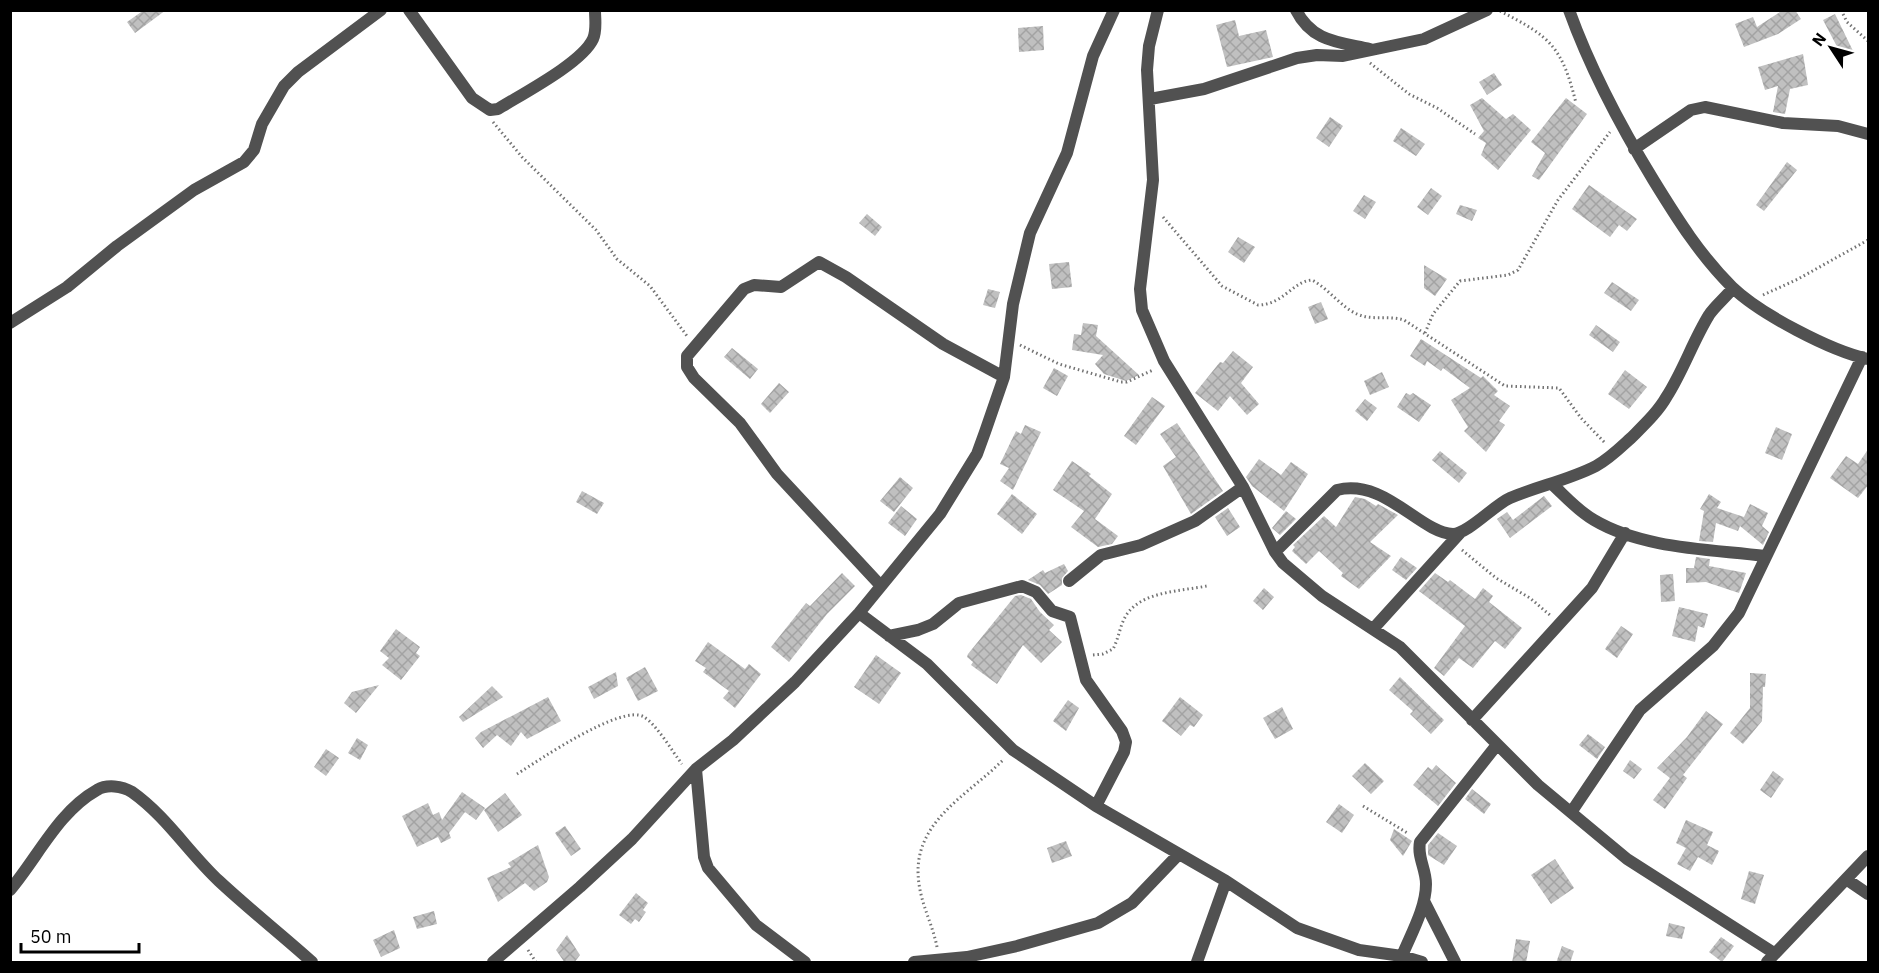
<svg xmlns="http://www.w3.org/2000/svg" width="1879" height="973" viewBox="0 0 1879 973" font-family="'IBM Plex Sans',sans-serif">
<style>
.building{fill:url(#building-cross-hatch)}
.lines{fill:none;stroke-linecap:round;stroke-linejoin:round}
.path{stroke:#737373;stroke-width:3;stroke-dasharray:1.5 3;stroke-linecap:butt}
.street{stroke:#515151;stroke-width:12}
</style>
<defs>
<pattern id="building-cross-hatch" width="8" height="8" patternUnits="userSpaceOnUse" patternTransform="scale(1.5)"><rect width="8" height="8" fill="#c0c0c0"/><path d="M0 0l8 8M0 8l8-8" fill="none" stroke="#a3a3a3"/></pattern>
</defs>
<rect width="100%" height="100%" fill="#fff"/>
<path class="building" d="M144 10H166L135 33 127 22Z
M1783 10H1795L1801 19 1778 34 1744 47 1735 24 1753 17 1757 27Z
M1835 14 1854 53 1843 58 1823 20Z
M1235 20 1239 36 1266 30 1273 57 1227 67 1216 25Z
M1043 26 1044 50 1019 52 1018 28Z
M1803 54 1808 85 1790 89 1785 114 1773 112 1778 86 1765 90 1758 67Z
M1494 73 1502 85 1487 95 1479 82Z
M1482 98 1506 119 1513 114 1531 130 1498 170 1481 155 1486 143 1478 138 1484 131 1470 105Z
M1566 98 1587 114 1539 180 1532 176 1545 153 1531 142Z
M1330 117 1343 126 1329 147 1316 138Z
M1401 128 1425 144 1416 156 1393 141Z
M1787 162 1797 170 1764 211 1756 205Z
M1589 185 1637 219 1627 231 1619 225 1610 237 1572 209Z
M1431 188 1442 196 1428 215 1417 207Z
M1364 195 1376 202 1365 219 1353 211Z
M1460 205 1477 210 1472 221 1456 214Z
M867 214 882 227 875 236 859 223Z
M1238 237 1255 247 1244 263 1228 252Z
M1069 262 1072 287 1052 289 1049 264Z
M1424 265 1447 279 1435 296 1424 288Z
M1612 282 1639 300 1631 311 1604 293Z
M988 289 1000 292 995 308 983 305Z
M1321 302 1328 319 1315 324 1308 307Z
M1083 323 1098 325 1096 336 1139 375 1126 381 1104 374 1095 364 1103 355 1072 350 1074 334 1081 335Z
M1596 325 1620 342 1613 352 1589 335Z
M1421 339 1481 378 1483 376 1498 391 1494 395 1510 406 1499 421 1505 425 1486 452 1464 431 1468 427 1451 400 1470 388 1443 368 1441 371 1427 361 1425 366 1410 356Z
M732 348 758 369 750 379 724 357Z
M1233 351 1253 367 1241 383 1259 404 1247 415 1230 396 1218 411 1195 393 1220 362 1223 363Z
M1054 368 1068 376 1057 396 1043 388Z
M1625 370 1647 387 1629 409 1608 394Z
M1382 372 1389 387 1370 395 1364 381Z
M779 383 789 392 770 413 761 404Z
M1406 393 1410 395 1413 393 1431 405 1419 422 1397 407Z
M1152 397 1165 406 1136 445 1124 436Z
M1365 399 1377 408 1367 421 1355 411Z
M1177 423 1223 491 1191 514 1163 466 1176 457 1160 434Z
M1025 425 1041 432 1013 490 1000 481 1009 468 1000 464 1016 431 1021 434Z
M1776 427 1792 434 1782 460 1765 453Z
M1869 448V484L1858 498 1830 478 1846 456 1858 464Z
M1440 451 1467 473 1459 483 1432 460Z
M1259 459 1281 475 1291 462 1308 474 1284 511 1252 486 1246 477Z
M1072 461 1091 474 1089 476 1112 494 1095 519 1118 536 1112 544 1098 547 1071 527 1084 511 1053 490Z
M900 477 913 488 894 512 880 501Z
M582 491 604 503 597 514 576 502Z
M1012 494 1037 514 1022 534 997 514Z
M1709 494 1721 502 1717 508 1744 517 1750 504 1768 513 1762 526 1769 532 1763 545 1740 526 1738 531 1716 523 1713 542 1699 541 1704 511 1700 509Z
M1544 496 1552 506 1510 538 1497 519 1507 512 1513 520Z
M1355 497 1365 499 1376 506 1378 504 1398 515 1370 542 1391 556 1359 589 1341 576 1343 573 1319 551 1306 564 1292 551 1295 547 1293 545 1324 516 1336 527Z
M901 506 917 519 905 536 888 523Z
M1228 508 1240 527 1227 536 1215 517Z
M1286 511 1296 519 1280 535 1272 528Z
M1401 557 1417 568 1406 580 1392 570Z
M1696 557 1710 559 1709 566 1746 573 1739 593 1706 582 1686 583V568H1694Z
M1064 564 1068 571 1062 578V585L1048 594 1040 585 1028 580 1043 570 1045 573Z
M842 573 855 586 827 614 789 662 771 647 806 603 810 606Z
M1435 573 1448 582 1450 580 1475 599 1483 588 1493 596 1489 602 1522 628 1505 649 1495 641 1473 668 1459 658 1444 676 1434 668 1465 626 1419 591Z
M1673 574 1675 601 1661 602 1660 575Z
M1264 588 1274 597 1263 610 1253 601Z
M1021 595 1031 599 1040 612 1054 625 1049 630 1062 642 1041 663 1023 645 997 684 971 665 973 662 967 657 968 654 1015 596Z
M1679 607 1708 614 1704 628 1698 626 1695 642 1672 636Z
M1621 626 1633 634 1617 658 1605 649Z
M396 629 420 647 416 653 420 656 401 680 382 665 389 658 380 651Z
M708 642 745 669 749 664 761 674 735 708 723 698 729 691 703 672 706 668 695 661Z
M876 655 901 673 879 704 854 687Z
M645 667 658 691 638 701 626 678Z
M616 672 618 686 594 699 588 687Z
M1750 673 1766 674 1765 687H1763L1762 721 1743 744 1730 733 1750 708Z
M1400 677 1444 720 1431 734 1410 714 1413 711 1389 690Z
M379 685 356 713 344 703 352 692Z
M492 686 503 697 463 722 459 717Z
M548 697 561 721 527 739 521 732 511 746 497 735 483 748 475 738 481 732Z
M1180 697 1203 715 1194 727 1190 725 1181 736 1162 721Z
M1068 700 1079 708 1066 731 1053 721Z
M1282 707 1293 729 1275 739 1263 718Z
M1706 711 1723 724 1683 775 1687 778 1665 809 1653 800 1670 778 1657 768 1687 737Z
M1588 734 1605 747 1597 759 1579 745Z
M357 738 368 745 360 760 348 753Z
M326 749 339 758 326 776 314 767Z
M1630 760 1642 769 1634 779 1623 771Z
M1365 763 1384 781 1371 794 1352 776Z
M1436 765 1456 783 1438 806 1413 785 1428 767 1432 770Z
M1773 771 1784 779 1771 798 1760 790Z
M1472 789 1491 804 1484 814 1465 799Z
M462 792 485 808 476 820 465 812 449 833 451 838 441 843 438 837 417 847 402 816 428 803 433 815 439 812 442 820Z
M505 793 522 815 498 832 484 810Z
M1339 804 1354 815 1342 833 1326 822Z
M1686 820 1713 832 1707 845 1719 851 1712 865 1698 857 1690 871 1677 864 1686 848 1676 843Z
M565 826 581 849 571 856 555 833Z
M1394 829 1412 841 1403 856 1390 840Z
M1438 833 1457 846 1444 865 1428 855V845Z
M1066 841 1072 856 1052 863 1047 848Z
M538 845 549 877 547 882 534 891 525 883 498 902 487 878 511 867 508 863Z
M1555 859 1574 888 1551 904 1531 875Z
M1749 871 1764 875 1755 904 1741 899Z
M636 893 648 903 643 910 646 912 639 922 635 919 631 924 619 915Z
M434 911 437 924 417 929 413 917Z
M1669 923 1685 927 1682 939 1666 936Z
M394 930 400 948 381 957 373 940Z
M567 935 580 955 574 963H565L556 950Z
M1721 937 1734 946 1722 962 1709 952Z
M1516 939 1530 941 1526 963H1512Z
M1562 946 1574 951 1570 963H1556Z"/>
<g class="lines">
<path class="path" d="M1841 10 1847 22 1868 41
M1500 11C1551 37 1562 47 1576 103
M1370 63 1409 94 1437 108 1475 134
M493 122 522 157 596 230 617 259 650 286 687 336
M1163 217 1222 286 1258 305C1283 305 1293 281 1312 280 1329 289 1341 307 1357 314 1373 321 1388 315 1404 320L1505 386 1559 388 1581 418 1606 444
M1763 295 1798 279 1868 240
M1425 333 1433 314 1460 281 1508 275 1518 270 1558 200 1610 132
M1020 345 1059 364 1121 382H1127L1153 370
M1462 550 1496 578 1530 598 1551 616
M1093 655 1103 654 1113 649C1119 638 1120 624 1127 614 1143 591 1182 591 1207 586
M517 774C538 761 622 703 644 717 657 725 672 751 682 764
M1363 806 1409 834
M937 947C933 926 922 906 919 884 910 823 966 797 1003 760
M528 950 536 962"/>
<path class="street" d="M409 10 472 98 490 110 498 109C522 94 582 63 593 39 597 30 595 20 595 10
M1158 10 1149 46 1147 70 1153 180 1140 289 1142 310 1164 361 1243 487 1275 552 1283 563 1322 596 1400 647 1538 785 1627 859 1774 953
M1296 10C1312 42 1339 42 1370 49
M1569 10C1591 71 1621 127 1654 181 1678 220 1700 255 1732 287 1760 314 1831 351 1868 359
M1150 99 1204 89 1297 58 1317 55 1343 56 1424 39 1487 10
M1634 149 1691 110 1705 107 1783 123 1838 126 1868 134
M10 323 67 287 117 246 194 190 244 162 254 150 262 124 284 86 298 72 381 10
M1552 484C1565 496 1578 511 1594 520 1643 549 1710 549 1765 556
M1275 552 1337 490C1385 478 1420 533 1453 534 1468 534 1494 505 1510 498 1538 486 1569 480 1596 466 1609 459 1620 448 1631 438 1644 425 1658 412 1667 396 1683 371 1693 341 1709 315 1715 306 1726 297 1733 288
M1069 581 1101 555 1141 545 1195 521 1243 487
M881 586 777 474 740 423 694 378 687 367V356L744 289 754 285 781 287 819 262 846 277 943 344 1004 377
M859 613 927 664 1013 750 1096 806 1226 881 1297 928 1359 950 1402 956 1422 962
M1373 629 1460 533
M889 636 918 630 933 624 959 603 1022 586 1036 592 1052 611 1070 617 1086 680 1122 731 1126 742 1124 752 1096 806
M1472 720 1592 588 1625 533
M696 769 704 857 708 868 756 925 805 962
M1572 811 1640 710 1713 646 1739 613 1862 357
M1846 879 1868 894
M10 890C38 857 58 812 97 790 107 784 122 786 132 792 166 816 189 853 219 881 249 909 282 935 312 962
M1424 901 1455 962
M1402 956C1411 934 1426 908 1426 884 1426 869 1417 857 1420 842L1496 746
M493 962 580 887 632 839 696 769 733 740 795 682 859 613 940 514 977 454 985 432 1004 377 1013 304 1030 233 1067 153 1093 56 1114 10
M914 962 967 957 1017 946 1098 923 1132 903 1178 855
M1197 962 1226 881
M1767 962 1868 856"/>
</g>
<rect width="1879" height="973" fill="none" stroke="#000000" stroke-width="24"/>
<g transform="translate(1831 48) rotate(306)" stroke="#ffffff" stroke-width="4.5" paint-order="stroke">
<path d="M0-4.5L10 22L0 15L-10 22Z" fill="#000000"/>
<text y="-9" font-size="16" font-weight="bold" text-anchor="middle" fill="#000000">N</text>
</g>
<path d="M21 943v9h118v-9" fill="none" stroke="#000000" stroke-width="3"/>
<text x="30" y="943" font-size="18" fill="#000000" stroke="#ffffff" stroke-width="4.5" paint-order="stroke">50 m</text>
</svg>
